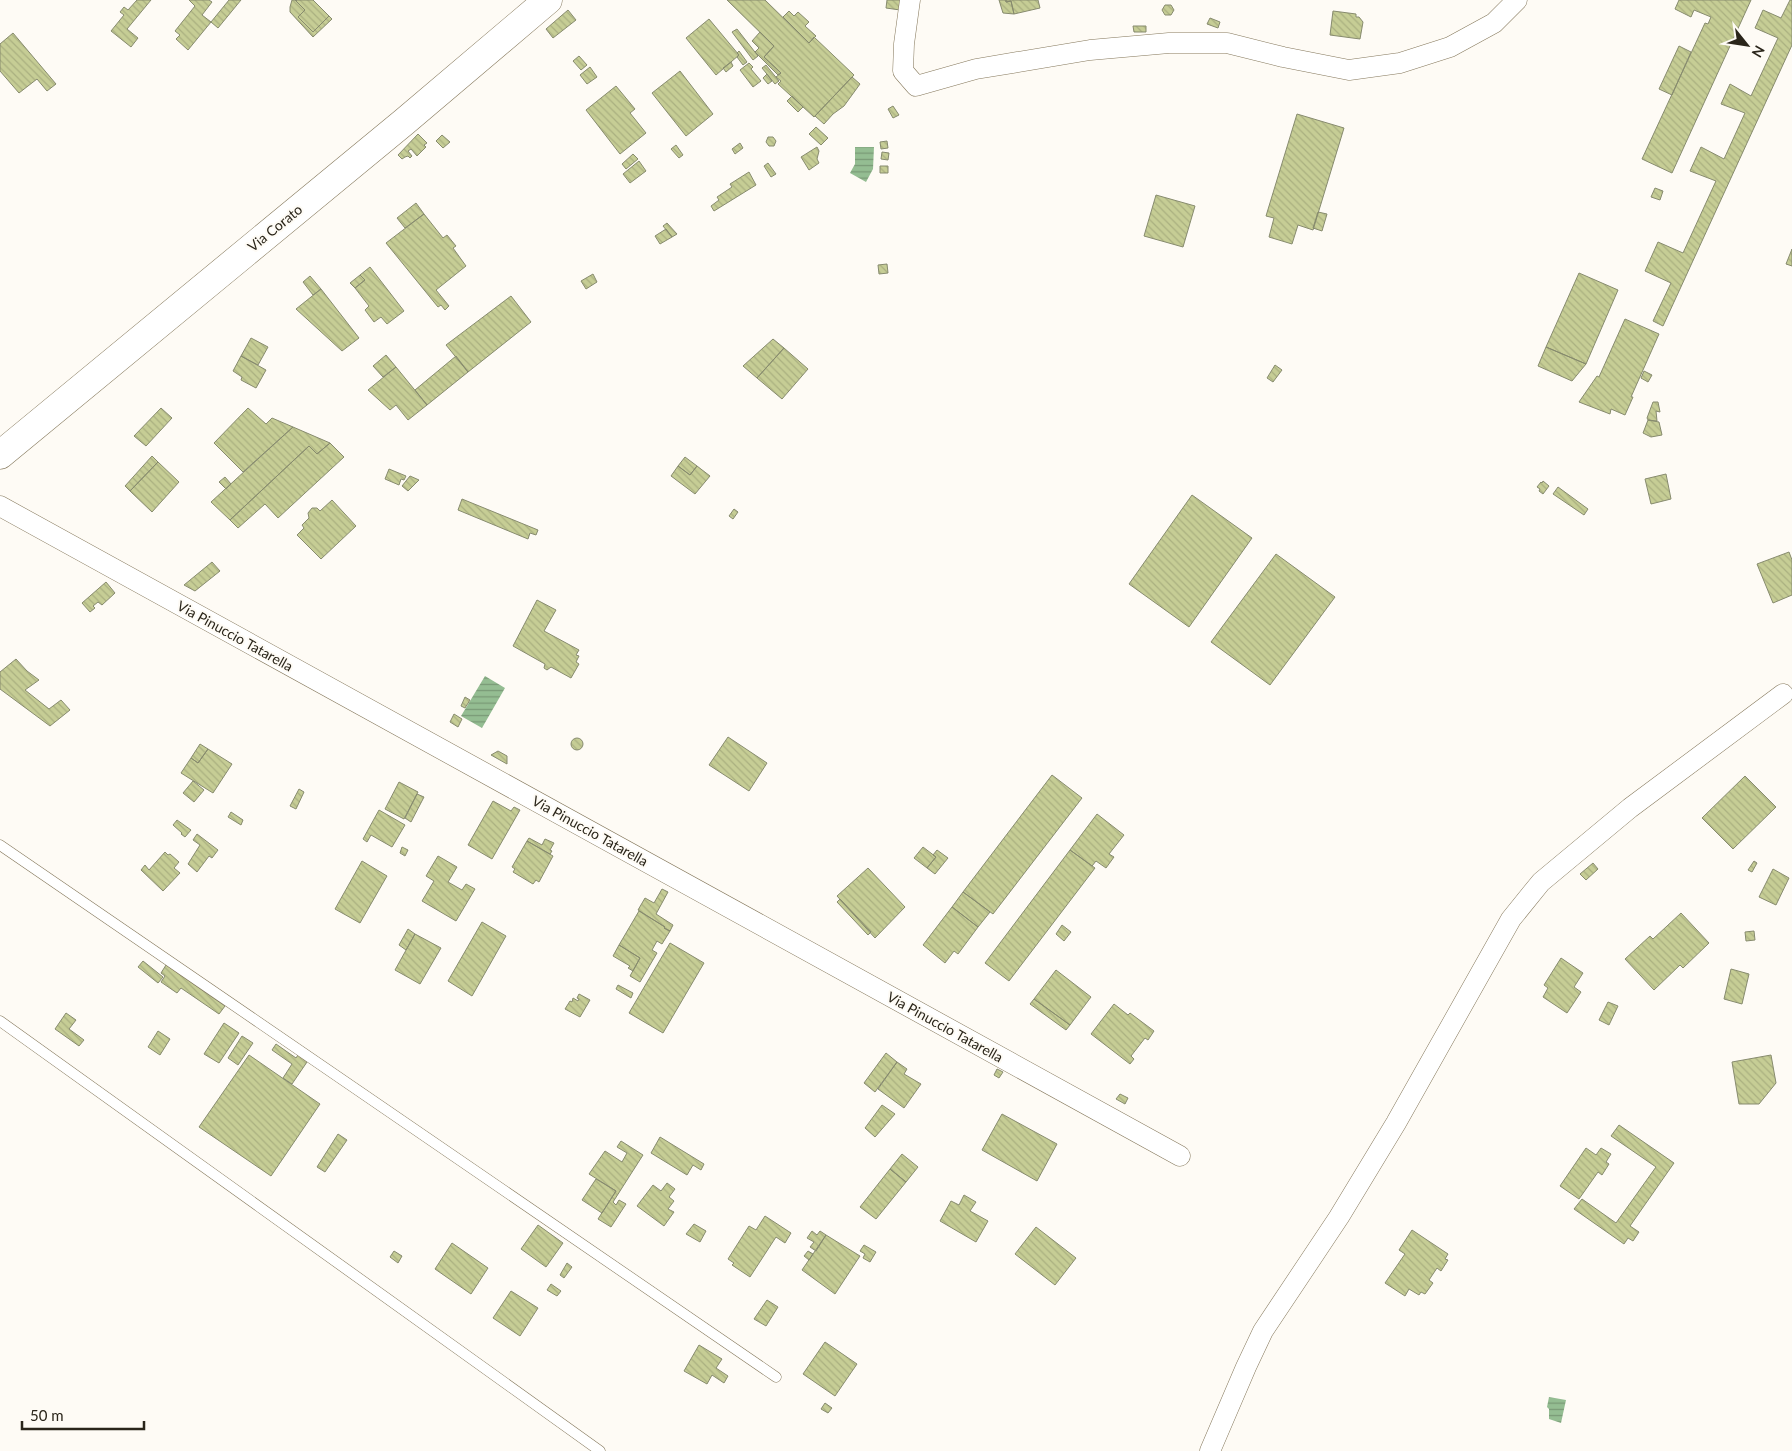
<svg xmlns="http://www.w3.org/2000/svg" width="1792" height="1451" viewBox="0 0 1792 1451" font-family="Lato,sans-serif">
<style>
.water{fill:url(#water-rules)}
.building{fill:url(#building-back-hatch);stroke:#878b6e}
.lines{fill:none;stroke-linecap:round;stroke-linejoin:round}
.lane-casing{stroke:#85785c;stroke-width:11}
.street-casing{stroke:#85785c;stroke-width:21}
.primary-casing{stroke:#85785c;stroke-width:29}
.lane{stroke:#fff;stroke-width:10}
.street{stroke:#fff;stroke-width:20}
.primary{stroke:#fff;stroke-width:28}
.labels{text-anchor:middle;stroke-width:4;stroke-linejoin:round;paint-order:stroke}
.street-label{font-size:14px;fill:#2a251a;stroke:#fefbf5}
</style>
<defs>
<pattern id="water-rules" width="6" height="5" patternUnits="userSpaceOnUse" patternTransform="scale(1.25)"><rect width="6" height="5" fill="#94bd92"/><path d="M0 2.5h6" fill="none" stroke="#799976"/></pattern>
<pattern id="building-back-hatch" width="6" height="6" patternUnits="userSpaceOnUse" patternTransform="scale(1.25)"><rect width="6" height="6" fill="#c6cd95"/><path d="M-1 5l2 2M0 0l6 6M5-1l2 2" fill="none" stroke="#aab080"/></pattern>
</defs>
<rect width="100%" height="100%" fill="#fefbf5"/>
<path class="water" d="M855 147H874L873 169 866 182 850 173 855 164Z
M485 676 505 688 482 728 461 716Z
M1549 1397 1566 1400 1561 1423 1549 1419V1409L1547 1407Z"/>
<path class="building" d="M137 0H151L127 29 138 38 131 47 111 31 124 15 120 12 124 7 128 10Z
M189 0H209L212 2 202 15 211 22 188 50 176 39 180 35 175 31 195 6Z
M229 0H241L218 28 211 22Z
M292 0H295L305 10 298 17 313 32 329 16 332 19 313 37 290 12V7Z
M297 0H313L329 16 313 32 298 17 305 10 296 1Z
M727 0H765L809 43 814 37 854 75 814 117 778 84 781 81 776 77 781 73 764 57 774 46Z
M887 0H902L900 10 886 8Z
M999 0H1006V2L1011 1 1014 14 1003 13Z
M1006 0H1038L1040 8 1014 14 1011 1 1006 2Z
M1679 0H1751L1672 173 1642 159 1705 23 1708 24 1711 17 1694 10 1691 17 1675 9Z
M1790 0H1792V45L1663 326 1653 321 1671 283 1645 271 1658 242 1683 253 1716 181 1690 171 1701 147 1724 159 1745 113 1721 104 1730 84 1751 96 1778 38 1755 28 1763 10 1781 18Z
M1165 5H1171L1174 10 1171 15H1165L1162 10Z
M568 10 576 20 553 38 546 29Z
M789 11 794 16 798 12 809 22 805 26 816 36 809 43 783 17Z
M1333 11 1356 14V17H1359L1363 22 1360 39 1330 35Z
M1210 18 1220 22 1218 28 1207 24Z
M709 19 739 55 716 75 686 38Z
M1133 26H1146V32H1134Z
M737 29 758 56 753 60 732 32Z
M760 32 774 46 764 57 781 73 778 75 755 52 759 48 752 41Z
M13 33 56 84 47 91 37 79 19 93 0 71V44Z
M1679 46 1691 52 1672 95 1659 89Z
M739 51 747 62 743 65 737 57 739 55 737 53Z
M579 56 587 65 581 70 573 61Z
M731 62 733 66 726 72 723 68Z
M749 63 753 67 751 69 761 81 753 87 740 70Z
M766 65 779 81 775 84 762 68Z
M590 67 597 77 587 84 580 75Z
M680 71 713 114 686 136 652 93Z
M767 74 772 81 768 84 763 78Z
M852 77 860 84 844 106 833 114 824 124 815 116Z
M616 86 635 109 630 113 646 133 620 154 586 110Z
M792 96 803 107 798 112 787 101Z
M893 106 899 115 893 118 888 109Z
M1297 114 1344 128 1313 230 1298 225 1292 244 1269 237 1274 218 1266 216Z
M816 127 828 138 821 145 809 134Z
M418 134 427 143 424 145 426 147 417 156 411 149 408 151 412 156 410 158 408 156 405 157 402 159 398 155Z
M442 135 450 142 443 148 436 141Z
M768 137H773L776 141 774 146H769L766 142Z
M887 141 888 148 881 149 880 142Z
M740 143 743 148 735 154 732 149Z
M676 145 683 155 679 158 671 149Z
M817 147 819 151 817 159 819 163 809 170 801 157Z
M882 152 889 153 888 160 881 159Z
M633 154 638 159 626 169 622 164Z
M639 161 646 171 630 183 623 174Z
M768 163 776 174 771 177 764 166Z
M880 166H888V173H880Z
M749 172 756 185 714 211 711 206 719 200 717 197 732 187 730 184Z
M1655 188 1663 191 1660 200 1651 197Z
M1156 195 1195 206 1183 247 1144 236Z
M416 203 424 214 405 228 397 218Z
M1318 212 1327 214 1322 231 1313 228Z
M424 214 443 238 447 235 456 246 453 248 466 266 436 290 449 306 445 310 441 305 438 307 386 243Z
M667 223 677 234 672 237 663 226Z
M666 229 672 237 660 244 655 236Z
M1792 249V266L1786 264Z
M887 264 888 273 879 274 878 265Z
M370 267 404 311 387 324 381 317 374 322 365 310 369 306 355 288 365 280 360 275Z
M1579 273 1618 290 1586 364 1546 347Z
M593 274 597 282 586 289 581 281Z
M360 275 365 280 355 288 350 283Z
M310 276 321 289 313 295 303 282Z
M321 289 359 338 342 351 296 309Z
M511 296 531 322 468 372 446 345Z
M1625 319 1659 334 1631 397H1633L1625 415 1611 409 1610 414 1579 402 1597 376 1599 377Z
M251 338 268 347 258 365 241 356Z
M773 339 784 348 757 378 743 366Z
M1546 347 1586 364 1572 381 1538 366Z
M784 348 808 369 782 399 757 378Z
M386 355 396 367 383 377 373 366Z
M241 356 266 370 256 388 241 380 242 377 233 371Z
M456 356 468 372 427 405 415 390Z
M1275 365 1282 370 1273 382 1267 378Z
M396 367 427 405 408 420 396 405 390 410 368 390Z
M1644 371 1652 375 1648 382 1641 378Z
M1653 402H1658L1660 412 1656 411 1657 421 1648 420 1647 418Z
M161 408 172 418 146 446 134 436Z
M248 408 266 424 272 418 293 427 243 472 214 443Z
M1648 420 1659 422 1662 435 1651 437 1643 433Z
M293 427 330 443 317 454 309 446 230 520 211 502Z
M330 443 344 457 278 518 265 504 238 528 230 520 309 446 317 454Z
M152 456 158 462 130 491 125 486Z
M685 457 697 466 690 475 678 466Z
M158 462 179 482 152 512 130 491Z
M678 466 690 475 697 466 710 476 695 494 671 476Z
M389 469 406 476 404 480 401 479 399 485 385 479Z
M1666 474 1671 499 1651 504 1645 479Z
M410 476 419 480 408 491 402 486Z
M225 477 231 484 226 489 219 482Z
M1543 481 1549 486 1543 494 1539 491 1540 489 1537 487 1541 482 1542 483Z
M1558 487 1588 509 1584 515 1553 494Z
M1192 495 1252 538 1189 627 1129 584Z
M462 499 538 530 536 535 530 533 528 539 458 510Z
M332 500 356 526 321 559 297 535 304 528 302 525 309 518 308 513 312 508H317L320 511Z
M734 509 738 512 733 519 729 516Z
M1789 552 1792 560V595L1773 603 1757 564Z
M1276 554 1335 597 1270 685 1211 642Z
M212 562 220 571 195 591 184 585Z
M106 582 115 593 102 605 98 602 93 606 95 608 90 612 82 603Z
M537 600 556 610 544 631 579 650 576 655 579 656 576 662 579 664 571 678 551 667 547 670 544 668 545 664 513 646Z
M16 659 27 671 39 680 25 690 49 709 61 700 70 710 50 726 0 689V672Z
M465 697 470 700 465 708 461 706Z
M454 714 462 719 458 727 450 722Z
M728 737 767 763 749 791 709 765Z
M571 744a6 6 0 1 1 12 0a6 6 0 1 1-12 0Z
M200 744 208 749 198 763 191 758Z
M208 749 232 764 213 793 181 773 191 758 198 763Z
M498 751 507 756V764L491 755Z
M1052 775 1082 798 993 914 963 892Z
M1745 776 1776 807 1733 849 1702 818Z
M193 781 204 790 194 802 183 793Z
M399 782 418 792 404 819 385 809Z
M299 789 304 792 296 809 290 806Z
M417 794 424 797 411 822 405 818Z
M493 801 511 811 514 807 520 810 492 859 468 845Z
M379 810 405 825 392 847 371 835 367 842 363 839Z
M231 812 243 820 241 825 228 817Z
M1097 814 1124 835 1109 854 1114 857 1106 868 1096 861 1092 866 1070 850Z
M177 820 191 830 185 837 181 834 182 833 173 825Z
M197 834 218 850 212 858 209 856 197 872 188 864 200 845 193 840Z
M529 838 542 845 545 839 554 843 550 850 552 851 550 854 527 841Z
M527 841 553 856 539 882 536 880 533 884 513 872 515 869 512 867Z
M402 847 408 850 405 856 400 853Z
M923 847 936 857 927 868 914 858Z
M937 850 948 858 935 874 927 868 936 857 933 855Z
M1070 850 1095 868 1009 981 985 963Z
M165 852 168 855 170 854 179 862 174 868 180 873 163 891 141 870 145 865 149 870Z
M438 856 457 867 448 882 462 890 466 884 475 889 456 921 422 901 434 881 426 876Z
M362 861 387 876 360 923 335 909Z
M1754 861 1757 863 1752 872 1748 870Z
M1593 863 1598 869 1586 880 1580 874Z
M868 868 905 907 875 938 837 896Z
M1773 869 1789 878 1776 905 1759 897Z
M662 889 668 892 656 914 673 925 670 931 664 928 665 927 638 910 645 898 654 903Z
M963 892 990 912 978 927 952 907Z
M840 899 871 932 868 935 837 902Z
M952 907 978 927 958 954 954 951 945 963 923 945Z
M639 911 665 927 664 928 670 931 662 944 657 941 652 950 657 953 640 982 630 976 640 958 619 945Z
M1681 913 1709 943 1683 968 1680 965 1654 990 1625 959 1650 936 1653 939Z
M482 922 506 936 472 996 448 981Z
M1062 925 1071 932 1064 941 1056 934Z
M408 929 415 934 406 950 399 945Z
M1754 931 1755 940 1746 941 1745 932Z
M415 934 441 948 420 984 395 970Z
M670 943 704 963 663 1033 629 1013Z
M619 945 640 958 633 971 628 968 630 966 613 956Z
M1561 958 1583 973 1574 987 1581 992 1567 1013 1543 997 1548 988 1544 985Z
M143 961 163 977 158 983 138 967Z
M166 965 225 1006 219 1014 181 988 177 993 161 982 165 976 161 973Z
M1731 969 1749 974 1742 1004 1724 999Z
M1056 970 1091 997 1070 1025 1034 999Z
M618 985 633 993 631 998 616 989Z
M579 994 590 1000 580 1017 565 1009 570 1001 572 1002 573 998 578 1001 579 999 577 998Z
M1034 999 1070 1025 1066 1030 1030 1004Z
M1608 1002 1618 1006 1609 1025 1599 1020Z
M1114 1004 1128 1015 1130 1013 1154 1031 1148 1040 1145 1038 1131 1056 1134 1059 1130 1064 1091 1034Z
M66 1013 76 1020 69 1029 84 1040 79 1046 55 1029Z
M224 1023 239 1033 219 1063 204 1054Z
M158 1031 170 1039 160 1055 148 1047Z
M242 1036 253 1043 238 1065 228 1058Z
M276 1044 296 1058 298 1055 307 1062 292 1084 283 1078 292 1064 272 1050Z
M886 1053 897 1062 875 1092 864 1083Z
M249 1055 320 1104 271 1176 199 1127Z
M1771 1055 1776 1083 1759 1104H1739L1732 1062Z
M897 1062 907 1069 904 1074 921 1084 904 1108 878 1089Z
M997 1069 1003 1072 999 1078 994 1075Z
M1120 1094 1128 1098 1125 1104 1116 1099Z
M882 1105 895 1114 875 1137 865 1128Z
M1002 1114 1057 1144 1037 1181 982 1150Z
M1619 1125 1674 1163 1630 1226 1639 1232 1633 1241 1628 1238 1624 1244 1574 1209 1582 1199 1616 1223 1656 1167 1611 1136Z
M338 1134 347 1140 325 1172 317 1167Z
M660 1137 704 1164 701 1170 693 1165 687 1175 651 1153Z
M621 1141 643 1155 613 1202 616 1205 619 1200 626 1204 611 1227 598 1219 616 1191 589 1174 605 1151 622 1162 627 1153 617 1147Z
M1586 1148 1596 1155 1601 1148 1611 1154 1606 1162 1609 1164 1602 1175 1598 1172 1579 1199 1560 1186Z
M902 1154 918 1167 906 1182 890 1169Z
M890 1169 906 1182 876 1219 860 1207Z
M596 1179 616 1191 602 1213 582 1200Z
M667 1183 675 1189 669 1197 674 1201 668 1209 674 1212 664 1226 637 1206 653 1185 661 1191Z
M964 1195 976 1202 970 1211 988 1221 976 1242 940 1221 951 1201 959 1205Z
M765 1216 791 1233 785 1243 776 1237 750 1277 732 1265 734 1263 728 1259 749 1226 756 1230Z
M694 1224 706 1231 700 1242 686 1234Z
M538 1225 563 1243 546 1267 521 1249Z
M1036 1227 1076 1258 1055 1285 1015 1254Z
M1412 1230 1448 1254 1445 1259 1448 1260 1441 1271 1437 1268 1429 1280 1433 1283 1425 1294 1421 1292 1419 1295 1409 1289 1405 1296 1385 1283 1405 1254 1399 1250Z
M812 1231 817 1235 820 1231 826 1235 816 1251 810 1247 814 1242 807 1238Z
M826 1235 860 1256 835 1294 802 1270Z
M452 1243 488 1268 471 1294 435 1269Z
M864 1245 876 1252 870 1262 863 1258 865 1254 860 1251Z
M394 1251 402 1256 398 1263 390 1257Z
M808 1251 813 1254 809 1260 804 1256Z
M567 1263 572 1267 564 1278 560 1275Z
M551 1284 561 1291 557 1296 547 1290Z
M511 1291 538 1308 520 1336 493 1318Z
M767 1300 778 1307 766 1326 754 1319Z
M825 1342 857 1364 835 1396 803 1374Z
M699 1345 722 1359 716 1368 728 1376 724 1383 712 1375 707 1384 684 1371Z
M825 1403 832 1408 828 1413 821 1409Z"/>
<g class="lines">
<defs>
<path id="lane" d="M0 845 776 1377
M0 1021 600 1451"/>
<path id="street" d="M910 0 904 44 903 71 916 86 976 69 1090 50 1169 43H1227L1283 57 1349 70 1400 63 1450 47 1494 23 1517 0
M0 506 1180 1156
M1210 1451 1246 1367 1263 1331 1339 1217 1396 1123 1511 919 1541 882 1630 808 1783 694"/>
<path id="primary" d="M0 455 404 122 548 0"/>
</defs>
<use href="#lane" class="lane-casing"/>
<use href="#street" class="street-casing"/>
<use href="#primary" class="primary-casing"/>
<use href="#lane" class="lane"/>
<use href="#street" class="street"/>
<use href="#primary" class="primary"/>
</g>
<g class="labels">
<g class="street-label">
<text transform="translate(275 228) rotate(-39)" y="5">Via Corato</text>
<text transform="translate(235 636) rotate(29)" y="5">Via Pinuccio Tatarella</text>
<text transform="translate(590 831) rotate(29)" y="5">Via Pinuccio Tatarella</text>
<text transform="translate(945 1027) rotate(29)" y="5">Via Pinuccio Tatarella</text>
</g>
</g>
<g transform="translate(1747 45) rotate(120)" stroke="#fefbf5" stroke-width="4" paint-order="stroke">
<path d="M0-4L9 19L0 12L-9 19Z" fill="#2a251a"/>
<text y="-8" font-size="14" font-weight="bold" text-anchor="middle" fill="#2a251a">N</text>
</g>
<path d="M22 1421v8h122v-8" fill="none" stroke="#2a251a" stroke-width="2.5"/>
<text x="30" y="1421" font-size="15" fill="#2a251a" stroke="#fefbf5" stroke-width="4" paint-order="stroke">50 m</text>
</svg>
